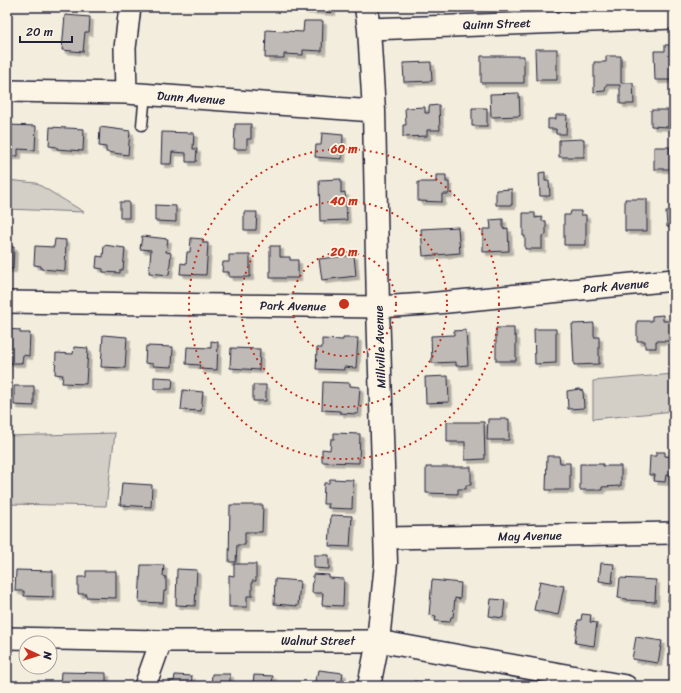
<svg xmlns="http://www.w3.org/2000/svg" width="681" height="693" viewBox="0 0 681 693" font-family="Sriracha,sans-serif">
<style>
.green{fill:#d4cfc6;stroke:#7b7880}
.building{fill:#bfbab6;stroke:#22223b;filter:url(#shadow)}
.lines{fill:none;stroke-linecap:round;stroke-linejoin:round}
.lane-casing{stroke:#22223b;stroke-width:13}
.street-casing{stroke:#22223b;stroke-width:24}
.secondary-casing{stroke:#22223b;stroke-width:25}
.lane{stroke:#fcf5e5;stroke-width:10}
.street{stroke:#fcf5e5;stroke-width:21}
.secondary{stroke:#fcf5e5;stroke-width:22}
.ring{fill:none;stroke:#c8321e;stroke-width:2;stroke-dasharray:2 4}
.labels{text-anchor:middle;stroke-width:3.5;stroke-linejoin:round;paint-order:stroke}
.street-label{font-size:12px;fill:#22223b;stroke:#fcf5e5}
.centre{fill:#c8321e;stroke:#fcf5e5;stroke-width:2}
.ring-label{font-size:12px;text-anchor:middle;font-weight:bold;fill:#c8321e;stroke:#fcf5e5;stroke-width:3.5;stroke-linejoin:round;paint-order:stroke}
</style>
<defs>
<filter id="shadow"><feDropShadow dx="3.5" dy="3.5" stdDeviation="0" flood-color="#0004"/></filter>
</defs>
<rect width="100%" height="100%" fill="#f3edde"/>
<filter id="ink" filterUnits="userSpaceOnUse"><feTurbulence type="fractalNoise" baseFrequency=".025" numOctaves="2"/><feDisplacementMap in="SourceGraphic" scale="8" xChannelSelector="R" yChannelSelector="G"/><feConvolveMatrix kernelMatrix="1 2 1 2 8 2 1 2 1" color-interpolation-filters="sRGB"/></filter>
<g filter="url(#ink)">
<path class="green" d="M7 180 36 183 84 212 7 209Z
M674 374V411L593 419V381Z
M115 433 106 506 7 504V436Z"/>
<path class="building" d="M304 7H332V12L304 10Z
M65 15 90 17 89 32H85L83 52 62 50Z
M304 21H323L322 51 303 50V55L284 54V58H265L266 30 303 32Z
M665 45H672L673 50H674V80H655L654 51H665Z
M535 49H557V80H536Z
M481 56H524V83H481Z
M606 56H621V83H633L634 104H620V85H606L605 91 594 92V62H606Z
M431 62 432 81 404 82 403 63Z
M519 93 520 116 491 117 490 94Z
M439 105 440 130H427V136L403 137V125H406L405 108 425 107V113H429V106Z
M472 108H487V126H472Z
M651 110H668V127L651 126Z
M556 115H567L566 134H556V129H548V119H556Z
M235 124H251V139H247V149H234Z
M8 125 36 126 35 150 18 149V156H7Z
M50 127 84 129 83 151 57 149V147L49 146Z
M100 127 130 131 128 155 106 152V147L99 146Z
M162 132 194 133 193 149H197L196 162H186V153L172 152 171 164H161Z
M322 133 343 135 342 159 315 157 316 145H321Z
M584 139V157H559V140Z
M654 147H670V169H654Z
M545 172V181H549L550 196H540L539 173Z
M436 175H446V182H449V194H442V202L418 201V182H436Z
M341 179V193L345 192 347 220 320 221 319 180Z
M512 189V205H496V190Z
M625 199H647V231H625Z
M120 202H129V218H120Z
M155 205 176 206V222L155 221Z
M673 208H674V228L667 227 666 212 673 211Z
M571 211H581V215H586V245H564V215H570Z
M244 212H257L256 230H244Z
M523 213H535V218L542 217V221H546V235L542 236V249H525V236H523Z
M503 219V229L508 228 509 251 483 252V229H491L490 220Z
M458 227 460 253 423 256 421 229Z
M142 236 168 239 166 252 171 253 169 275 149 273 151 250 140 249Z
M191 238 203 239V243H208L206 275 180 274 181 263 186 264 187 252H190Z
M55 239 66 240 65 271 41 269V266L34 265 35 246 54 247Z
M104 245 125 248 123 270H120V273L103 272V269L96 268 97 256 103 257Z
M270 246H280V257H290V260H298V278H270Z
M7 247H14L13 269H7Z
M229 255H250V277H229V272H222L223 262H229Z
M354 255 356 276 322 280 319 259Z
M663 315V321H671V341H656V348H645V341H637V321H652V316Z
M594 323V337H599V364L574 365 572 324Z
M496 328H514V336H516V361H496Z
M7 329 20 330V333H30L29 356 23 355 22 363H7Z
M534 329H556V363L535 364Z
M466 330 468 365 456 366V362L432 363 431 336 454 335V331Z
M103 335 127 337 125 368 101 367Z
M343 338H358L356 368 344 367V370L316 369 317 348H322V339L343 340Z
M211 341 218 342 217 370 199 369 200 365 186 364 187 347 211 348Z
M146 346 173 347 172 367 153 366V364L145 363Z
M74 347 88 348 86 384 62 383 63 375 55 374 56 353 73 354Z
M231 348 260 349 259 370 230 368Z
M448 376 449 402 426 403 425 377Z
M154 377 173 378 172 389H154Z
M323 382 350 383V386L360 387 358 414 340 413V411L322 410Z
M253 385H266V401H253Z
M14 386H34V406L14 405Z
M579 389 583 391 584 408 568 409 567 391Z
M183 390 203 392 201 411 181 410Z
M488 419H509V440H487Z
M447 422H484L485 459 465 460V442H447Z
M334 433 360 434 359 463 322 462V449L330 450 331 439H334Z
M656 452H665V456L672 457 671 475H666L665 482 654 481 655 475H649L650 456H656Z
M547 456H559L560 463H570V490H546Z
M580 464H603V466H621V486L602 487V490H580Z
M426 467H471V485H466V489H458V494L426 493Z
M330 479 353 480 352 509 328 508 329 504H323L324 483H329Z
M122 483 152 485 151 507 120 505Z
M230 505H263L262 532H245V545H237L236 562H229Z
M331 515 352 516 350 547 329 546Z
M314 555H329V569L314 568Z
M601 563 614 564 612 583 599 581Z
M234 564H256V581H252V596H247V607H229V575L234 576Z
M141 565H164L163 576 166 577V591H164L163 603 139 602Z
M177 569 197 570 195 606 176 605Z
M16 570 53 571V597L24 596V591H15Z
M86 571H116V598L86 597V594H78V577H86Z
M313 574 329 575V578L344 579 343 606 322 605 323 593H312Z
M620 578 656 580 655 602 627 600V599L618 598Z
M275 579 300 581 298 606 274 604Z
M432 580 461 583 460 599 455 598 453 617H451L450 622 435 621 436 616 429 615Z
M540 581 564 586 558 615 534 610Z
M670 585H674V602L668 601Z
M491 599 505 600 503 618 489 616Z
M582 614 591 615 590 622 597 623 594 646 575 643 578 620H581Z
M636 637 662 641 658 663 632 659Z
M319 670 343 673 341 686H314L316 676 318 675Z
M61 672 106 673V686H60Z
M212 674H230V686H211Z
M175 675 192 676 191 686H170V681H174Z
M254 675 273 676 272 684H275V686H249V683H253Z
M414 681 438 685V686H414Z"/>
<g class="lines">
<defs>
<path id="lane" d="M142 125 145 94"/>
<path id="street" d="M369 29 674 18
M7 91 126 93 374 111
M126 93 125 48 130 7
M7 302 378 307 427 304 674 280
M386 538 674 533
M7 638 161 641H378L626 686
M145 686 161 641"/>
<path id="secondary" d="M366 7 369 29 374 111 378 307 386 563 378 641 369 686"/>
</defs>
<use href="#lane" class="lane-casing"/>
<use href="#street" class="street-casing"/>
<use href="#secondary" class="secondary-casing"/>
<use href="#lane" class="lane"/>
<use href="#street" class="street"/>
<use href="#secondary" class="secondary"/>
</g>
</g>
<g class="ring">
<circle cx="344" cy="304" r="52"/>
<circle cx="344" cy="304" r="103"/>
<circle cx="344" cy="304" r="155"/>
</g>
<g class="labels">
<g class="street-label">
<text transform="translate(497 24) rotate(-2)" y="4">Quinn Street</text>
<text transform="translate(191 98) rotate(4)" y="4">Dunn Avenue</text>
<text transform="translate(616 286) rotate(-5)" y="4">Park Avenue</text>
<text transform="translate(293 306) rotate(1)" y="4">Park Avenue</text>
<text transform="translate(380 347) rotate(-92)" y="4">Millville Avenue</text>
<text transform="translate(530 536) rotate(-1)" y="4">May Avenue</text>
<text x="318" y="645">Walnut Street</text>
</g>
</g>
<circle cx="344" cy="304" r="6" class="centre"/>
<g class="ring-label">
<text x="344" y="153">60 m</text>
<text x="344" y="205">40 m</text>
<text x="344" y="256">20 m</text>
</g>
<rect width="681" height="693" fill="none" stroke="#fcf5e5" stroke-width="24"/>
<rect x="12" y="12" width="657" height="669" fill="none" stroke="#22223b" stroke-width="1.5" filter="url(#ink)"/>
<g transform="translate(38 655) rotate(94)"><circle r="19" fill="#fcf5e5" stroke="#a5a1a1"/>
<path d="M0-3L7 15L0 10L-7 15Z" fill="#c8321e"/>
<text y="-6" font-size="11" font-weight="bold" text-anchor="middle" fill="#22223b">N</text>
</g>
<path d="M20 36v6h52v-6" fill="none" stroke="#22223b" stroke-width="2"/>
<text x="26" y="36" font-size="12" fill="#22223b" stroke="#fcf5e5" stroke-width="3" paint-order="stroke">20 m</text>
</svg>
